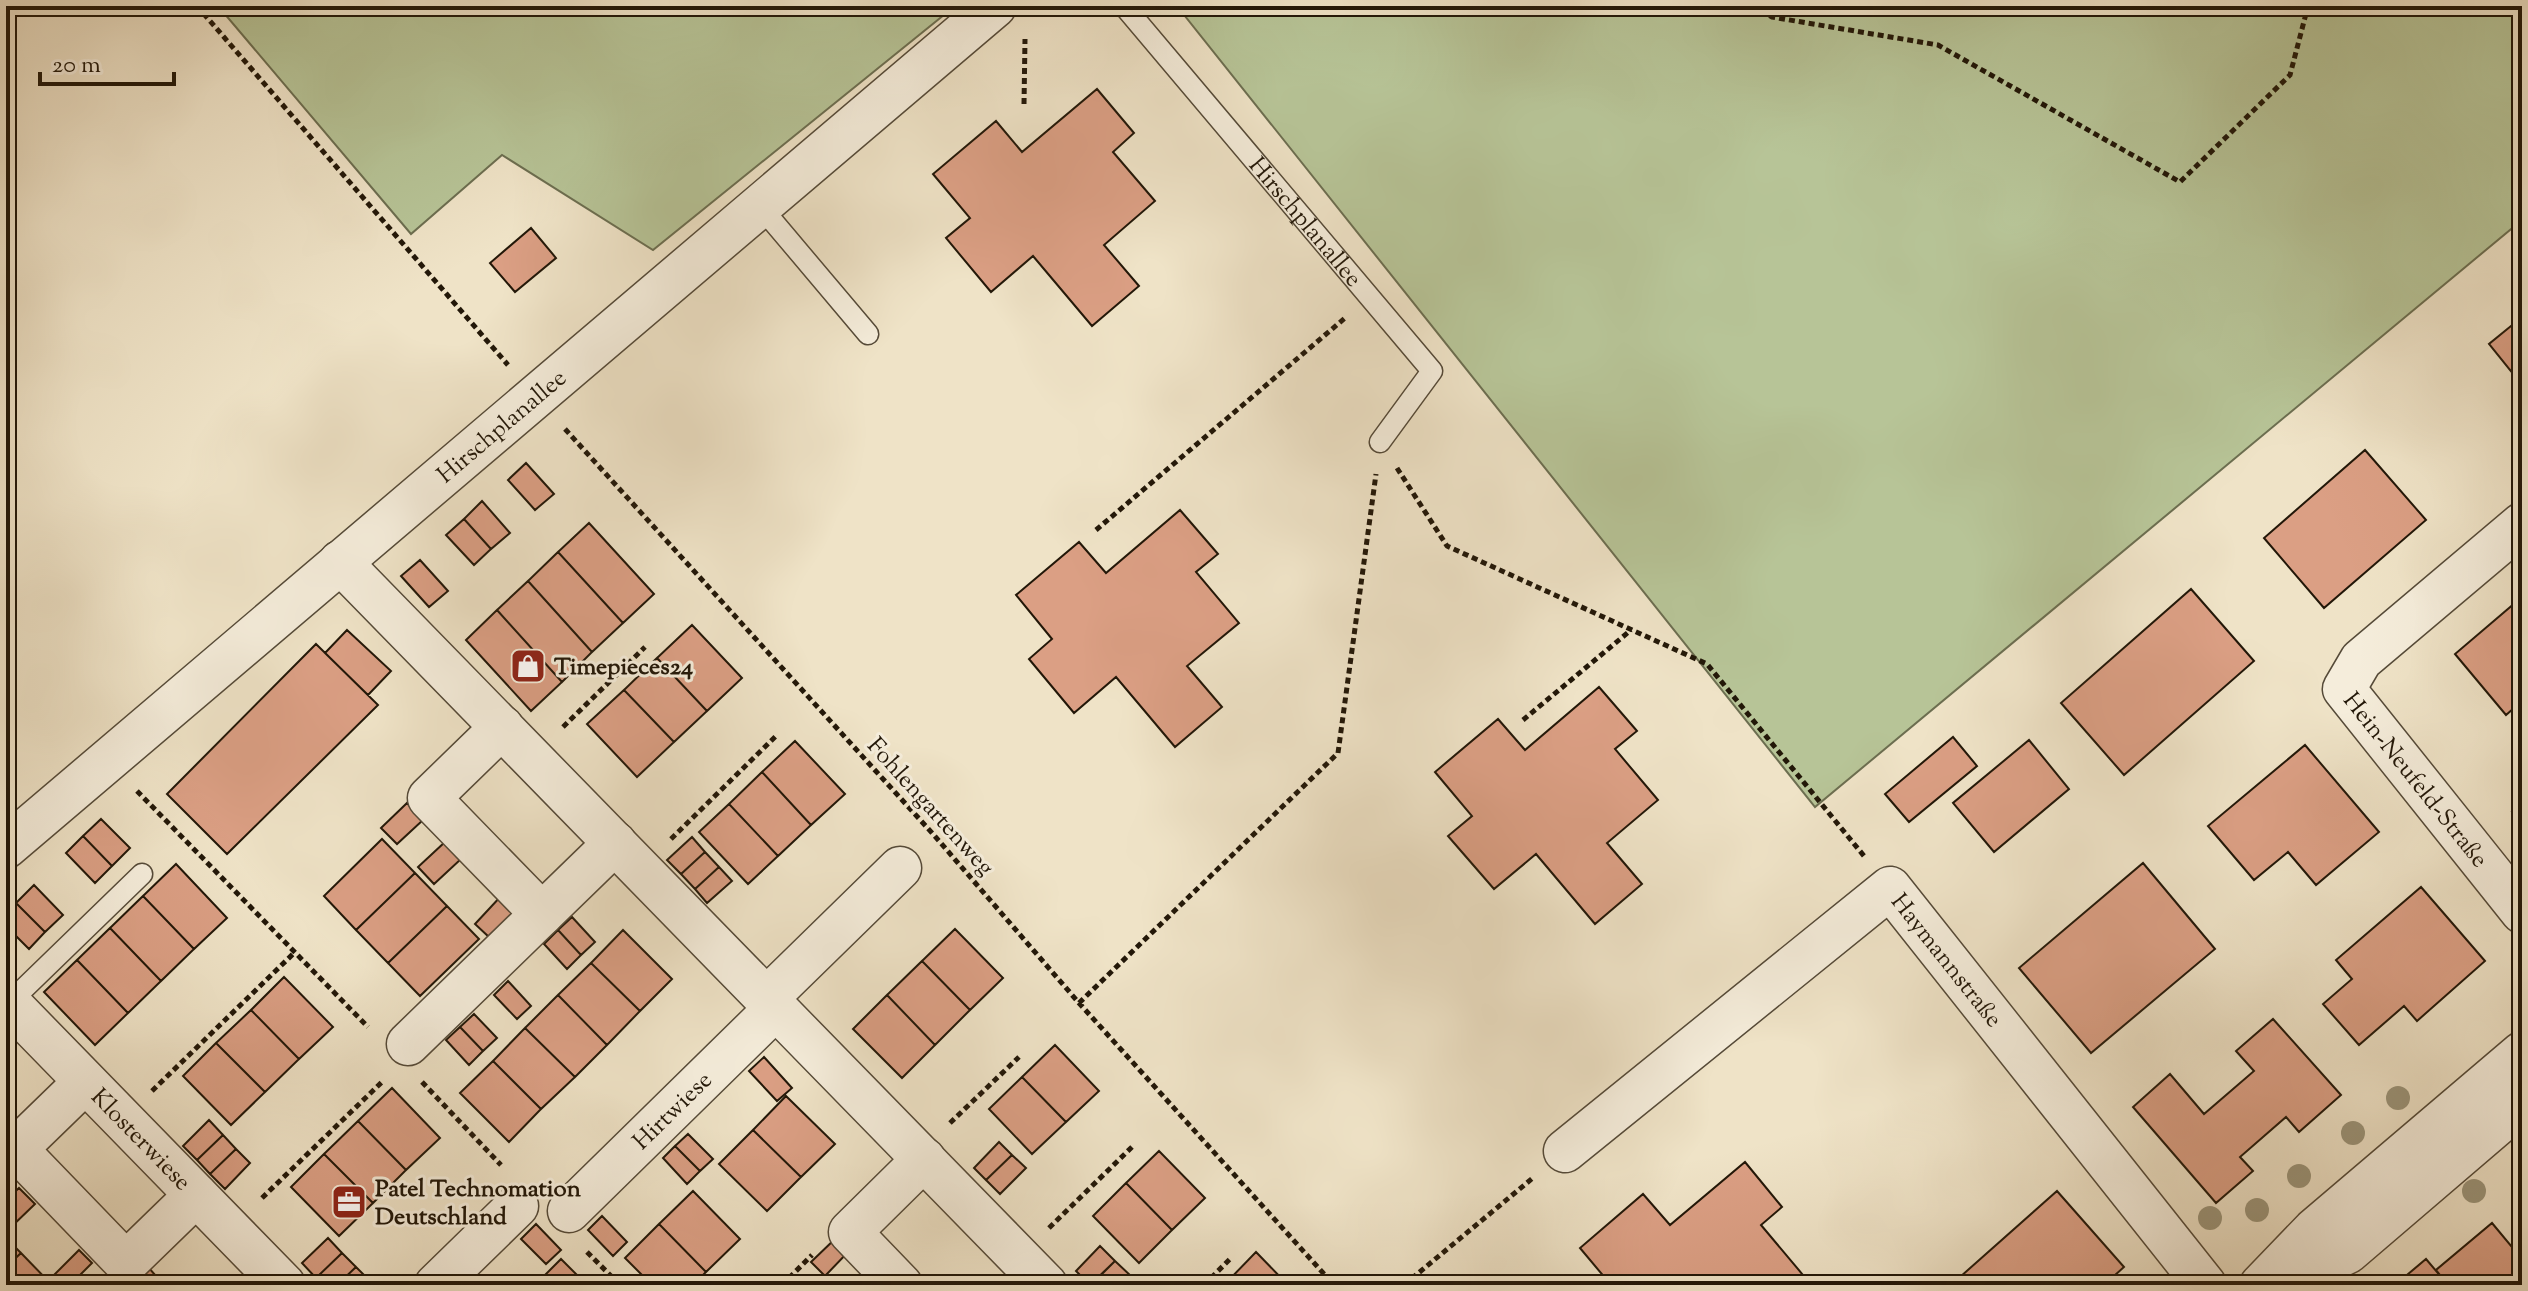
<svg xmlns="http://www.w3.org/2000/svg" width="2528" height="1291" viewBox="0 0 2528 1291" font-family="'Sorts Mill Goudy',serif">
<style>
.green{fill:#b7c497;stroke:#6c6e50;stroke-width:2}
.building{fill:#db9f84;stroke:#221708;stroke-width:2}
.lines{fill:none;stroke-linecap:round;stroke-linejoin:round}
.lane-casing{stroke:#554a38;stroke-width:23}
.street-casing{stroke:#554a38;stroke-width:45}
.path{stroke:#221708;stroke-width:5;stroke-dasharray:6 4;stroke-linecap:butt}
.lane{stroke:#f5eddb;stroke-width:20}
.street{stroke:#f5eddb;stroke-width:42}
.tree{fill:#9b9479}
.labels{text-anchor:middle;stroke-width:6;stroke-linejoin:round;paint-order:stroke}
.street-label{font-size:24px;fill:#221708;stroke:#f5eddb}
.poi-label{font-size:24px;font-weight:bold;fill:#221708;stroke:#f5eddb;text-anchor:start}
</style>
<rect width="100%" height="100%" fill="#efe3c7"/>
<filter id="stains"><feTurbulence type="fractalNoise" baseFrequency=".0025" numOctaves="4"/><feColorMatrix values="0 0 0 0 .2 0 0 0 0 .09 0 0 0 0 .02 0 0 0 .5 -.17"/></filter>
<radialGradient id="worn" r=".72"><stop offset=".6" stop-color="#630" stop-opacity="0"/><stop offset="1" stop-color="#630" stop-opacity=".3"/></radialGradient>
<path class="green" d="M218 6H955L653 250 502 155 411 234Z
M1177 6H2522V220L1815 807Z"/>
<path class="building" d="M1097 89 1134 133 1113 152 1155 201 1104 245 1139 286 1092 326 1033 256 991 292 946 238 970 218 933 174 996 121 1022 152Z
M531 228 556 258 515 292 490 263Z
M2522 317V385L2489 344Z
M2365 450 2426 520 2324 608 2264 538Z
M526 463 554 494 535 510 508 480Z
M482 501 510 533 491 549 464 519Z
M1180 510 1218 554 1196 572 1239 623 1187 666 1222 707 1175 747 1116 677 1074 713 1029 659 1052 639 1016 595 1079 542 1106 573Z
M464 519 491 549 474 565 446 535Z
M589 523 654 594 623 623 558 552Z
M558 552 623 623 592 652 528 581Z
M420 560 448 591 429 607 401 576Z
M528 581 592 652 562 682 497 610Z
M2191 589 2254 661 2124 775 2061 703Z
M2522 597V701L2506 715 2455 654Z
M497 610 562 682 531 711 466 640Z
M692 625 742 678 707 711 657 658Z
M347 630 391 671 368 695 325 653Z
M316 644 378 705 227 854 167 794Z
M657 658 707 711 674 742 624 690Z
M1599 687 1637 731 1615 749 1658 800 1607 843 1642 884 1595 924 1536 854 1494 889 1448 836 1472 816 1435 772 1498 719 1525 750Z
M624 690 674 742 637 777 587 724Z
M1953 737 1977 766 1909 822 1885 794Z
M2029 740 2069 789 1994 852 1953 803Z
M795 741 845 794 811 825 762 772Z
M2305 745 2379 832 2316 885 2288 852 2254 880 2208 826Z
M762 772 811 825 778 856 729 804Z
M407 803 423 820 397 844 381 828Z
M729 804 778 856 748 884 699 832Z
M2522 804V824L2512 812Z
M101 819 130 848 112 866 83 836Z
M83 836 112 866 95 883 66 853Z
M692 837 705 852 681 874 667 860Z
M382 839 415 873 356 930 324 896Z
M445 842 461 859 434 884 418 867Z
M705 852 719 867 695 889 681 874Z
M2143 863 2215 949 2091 1053 2019 968Z
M176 864 227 918 194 949 143 896Z
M719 867 732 881 707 903 695 889Z
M415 873 447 906 388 963 356 930Z
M34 885 63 915 45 932 16 903Z
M2421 887 2485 961 2417 1021 2404 1006 2359 1045 2323 1004 2352 979 2336 960Z
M502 895 517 910 490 938 475 924Z
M143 896 194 949 161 981 110 928Z
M16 903 45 932 29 949 6 926V914Z
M447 906 479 939 420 996 388 963Z
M572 917 595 942 581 955 558 930Z
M110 928 161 981 128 1013 77 960Z
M955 929 1003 978 970 1010 922 961Z
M558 930 581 955 567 969 544 944Z
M623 930 672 979 640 1011 591 963Z
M77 960 128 1013 95 1045 44 992Z
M922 961 970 1010 935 1045 887 995Z
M591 963 640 1011 607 1045 558 995Z
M284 977 333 1027 299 1059 251 1010Z
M508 981 531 1006 517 1019 494 995Z
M558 995 607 1045 575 1077 525 1028Z
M887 995 935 1045 902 1078 853 1029Z
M251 1010 299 1059 265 1092 216 1043Z
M474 1014 497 1038 483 1051 460 1027Z
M2273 1019 2341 1095 2299 1132 2286 1117 2240 1157 2253 1171 2216 1203 2133 1107 2170 1074 2204 1114 2254 1071 2236 1051Z
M460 1027 483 1051 469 1065 446 1040Z
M525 1028 575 1077 541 1109 493 1061Z
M216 1043 265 1092 231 1125 183 1076Z
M1055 1045 1099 1091 1066 1122 1022 1077Z
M764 1057 792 1088 777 1101 749 1071Z
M493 1061 541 1109 509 1142 460 1093Z
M1022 1077 1066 1122 1032 1154 989 1109Z
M392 1088 440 1138 406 1170 358 1121Z
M786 1096 835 1144 801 1177 753 1130Z
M209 1120 223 1135 197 1160 183 1146Z
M358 1121 406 1170 373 1203 324 1154Z
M753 1130 801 1177 767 1211 719 1164Z
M688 1134 713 1159 700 1171 675 1146Z
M223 1135 236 1149 210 1174 197 1160Z
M999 1142 1012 1155 986 1180 974 1168Z
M675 1146 700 1171 687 1184 663 1158Z
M236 1149 250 1163 225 1189 210 1174Z
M1159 1151 1205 1198 1172 1230 1126 1183Z
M324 1154 373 1203 339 1236 291 1187Z
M1012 1155 1026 1168 1000 1194 986 1180Z
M1745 1162 1782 1207 1761 1225 1803 1275 1791 1285H1611L1580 1248 1643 1194 1670 1225Z
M1126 1183 1172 1230 1139 1263 1093 1216Z
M19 1188 35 1204 9 1229 6 1200Z
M693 1191 740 1239 706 1272 659 1224Z
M2057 1191 2124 1267 2104 1285H1951Z
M602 1216 627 1242 613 1256 588 1230Z
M2492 1223 2522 1259V1280L2516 1285H2448L2436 1270Z
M536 1224 561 1250 546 1264 521 1239Z
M659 1224 706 1272 693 1285H652L625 1258Z
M837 1237 850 1250 825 1276 811 1262Z
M6 1238 21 1253 6 1267Z
M328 1238 342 1253 316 1278 302 1263Z
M1100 1246 1115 1261 1090 1285 1076 1271Z
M79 1250 92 1263 70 1285H64L54 1275Z
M1256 1252 1288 1285H1224Z
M21 1253 52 1285H6V1267Z
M342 1253 356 1267 337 1285H323L316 1278Z
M561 1259 587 1285H535Z
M2426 1259 2448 1285H2395Z
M1115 1261 1132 1277 1124 1285H1091Z
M148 1267 164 1285H138L134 1281Z
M356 1267 370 1281 366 1285H337Z
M484 1276 492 1285H473Z"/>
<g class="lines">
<defs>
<g id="lane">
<path id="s1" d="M1124 6 1432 371 1380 442"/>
<path d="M760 206 868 334"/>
<path d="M9 1003 142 874"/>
</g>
<g id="street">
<path id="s2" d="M2522 524 2361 660 2344 689 2522 912"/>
<path d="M340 562 1046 1285"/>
<path d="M502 727 429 798 542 914"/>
<path id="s3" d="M6 847 995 6"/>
<path d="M767 998 900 868"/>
<path id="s4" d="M6 1000 284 1285"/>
<path d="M408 1044 615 843"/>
<path d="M85 1082 16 1149 126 1263 196 1195"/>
<path id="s5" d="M1565 1151 1890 888 2205 1285"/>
<path id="s6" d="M569 1211 776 1008"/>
<path d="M2269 1278 2317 1267 2348 1252 2522 1103"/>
<path d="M436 1285 517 1206"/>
<path d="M901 1285 850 1232 924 1159"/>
<path d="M2261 1285 2314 1230 2522 1053"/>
</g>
</defs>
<use href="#lane" class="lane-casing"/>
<use href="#street" class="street-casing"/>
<path class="path" d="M197 6 508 365
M1752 6 1772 17 1938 45 2180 182 2290 75 2308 6
M1024 104 1025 39
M565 429 933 834 1079 1003 1334 1285
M1397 468 1447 546 1707 664 1864 856
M1096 530 1345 318
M1523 720 1631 630
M563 727 645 647
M137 791 368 1027
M671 839 778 734
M1079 1003 1338 753 1376 474
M422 1082 501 1165
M152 1091 294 953
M950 1123 1019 1057
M262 1198 384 1080
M1049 1228 1134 1145
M587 1252 620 1285
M782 1285 812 1255
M1204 1285 1230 1259
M1404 1285 1534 1177"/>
<use href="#lane" class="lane"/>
<use href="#street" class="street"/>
</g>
<g class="tree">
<circle cx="2398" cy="1098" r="12"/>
<circle cx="2353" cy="1133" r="12"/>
<circle cx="2299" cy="1176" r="12"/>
<circle cx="2474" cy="1191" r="12"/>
<circle cx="2257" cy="1210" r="12"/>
<circle cx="2210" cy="1218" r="12"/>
</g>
<defs>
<symbol id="shop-square" viewBox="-11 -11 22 22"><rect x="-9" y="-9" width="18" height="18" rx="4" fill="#8f2418" stroke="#f5eddb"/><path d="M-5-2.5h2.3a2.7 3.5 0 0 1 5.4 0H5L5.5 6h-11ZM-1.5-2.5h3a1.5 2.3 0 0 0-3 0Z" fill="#fff"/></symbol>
<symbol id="office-square" viewBox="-11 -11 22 22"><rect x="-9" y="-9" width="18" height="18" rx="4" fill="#8f2418" stroke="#f5eddb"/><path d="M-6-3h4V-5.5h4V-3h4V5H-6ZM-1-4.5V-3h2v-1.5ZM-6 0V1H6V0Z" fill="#fff"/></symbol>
</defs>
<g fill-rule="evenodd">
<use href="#shop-square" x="508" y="646" width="40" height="40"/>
<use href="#office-square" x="329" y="1182" width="40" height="40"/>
</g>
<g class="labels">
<g class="street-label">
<text dy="8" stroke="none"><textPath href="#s1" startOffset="282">Hirschplanallee</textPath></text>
<text dy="8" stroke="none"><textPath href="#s3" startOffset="650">Hirschplanallee</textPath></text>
<text dy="8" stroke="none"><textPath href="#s2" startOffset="360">Hein-Neufeld-Straße</textPath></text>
<text transform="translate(931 806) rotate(48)" y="8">Fohlengartenweg</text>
<text dy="8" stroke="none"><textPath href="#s5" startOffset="510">Haymannstraße</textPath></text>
<text dy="8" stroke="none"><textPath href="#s6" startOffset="144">Hirtwiese</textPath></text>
<text dy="8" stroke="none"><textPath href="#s4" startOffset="194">Klosterwiese</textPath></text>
</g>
<g class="poi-label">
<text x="554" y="674">Timepieces24</text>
<text x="375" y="1196">Patel Technomation<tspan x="375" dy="28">Deutschland</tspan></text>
</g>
</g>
<rect width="2528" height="1291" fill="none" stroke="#efe3c7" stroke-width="32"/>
<rect x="8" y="8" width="2512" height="1275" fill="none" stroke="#221708" stroke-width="4"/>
<rect x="16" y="16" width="2496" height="1259" fill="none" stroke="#221708" stroke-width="2"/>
<path d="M40 72v12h134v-12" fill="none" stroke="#221708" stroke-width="4"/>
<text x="52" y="72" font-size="24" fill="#221708" stroke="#f5eddb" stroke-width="6" paint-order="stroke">20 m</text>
<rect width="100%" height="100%" filter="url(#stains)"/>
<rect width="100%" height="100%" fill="url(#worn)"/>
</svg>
